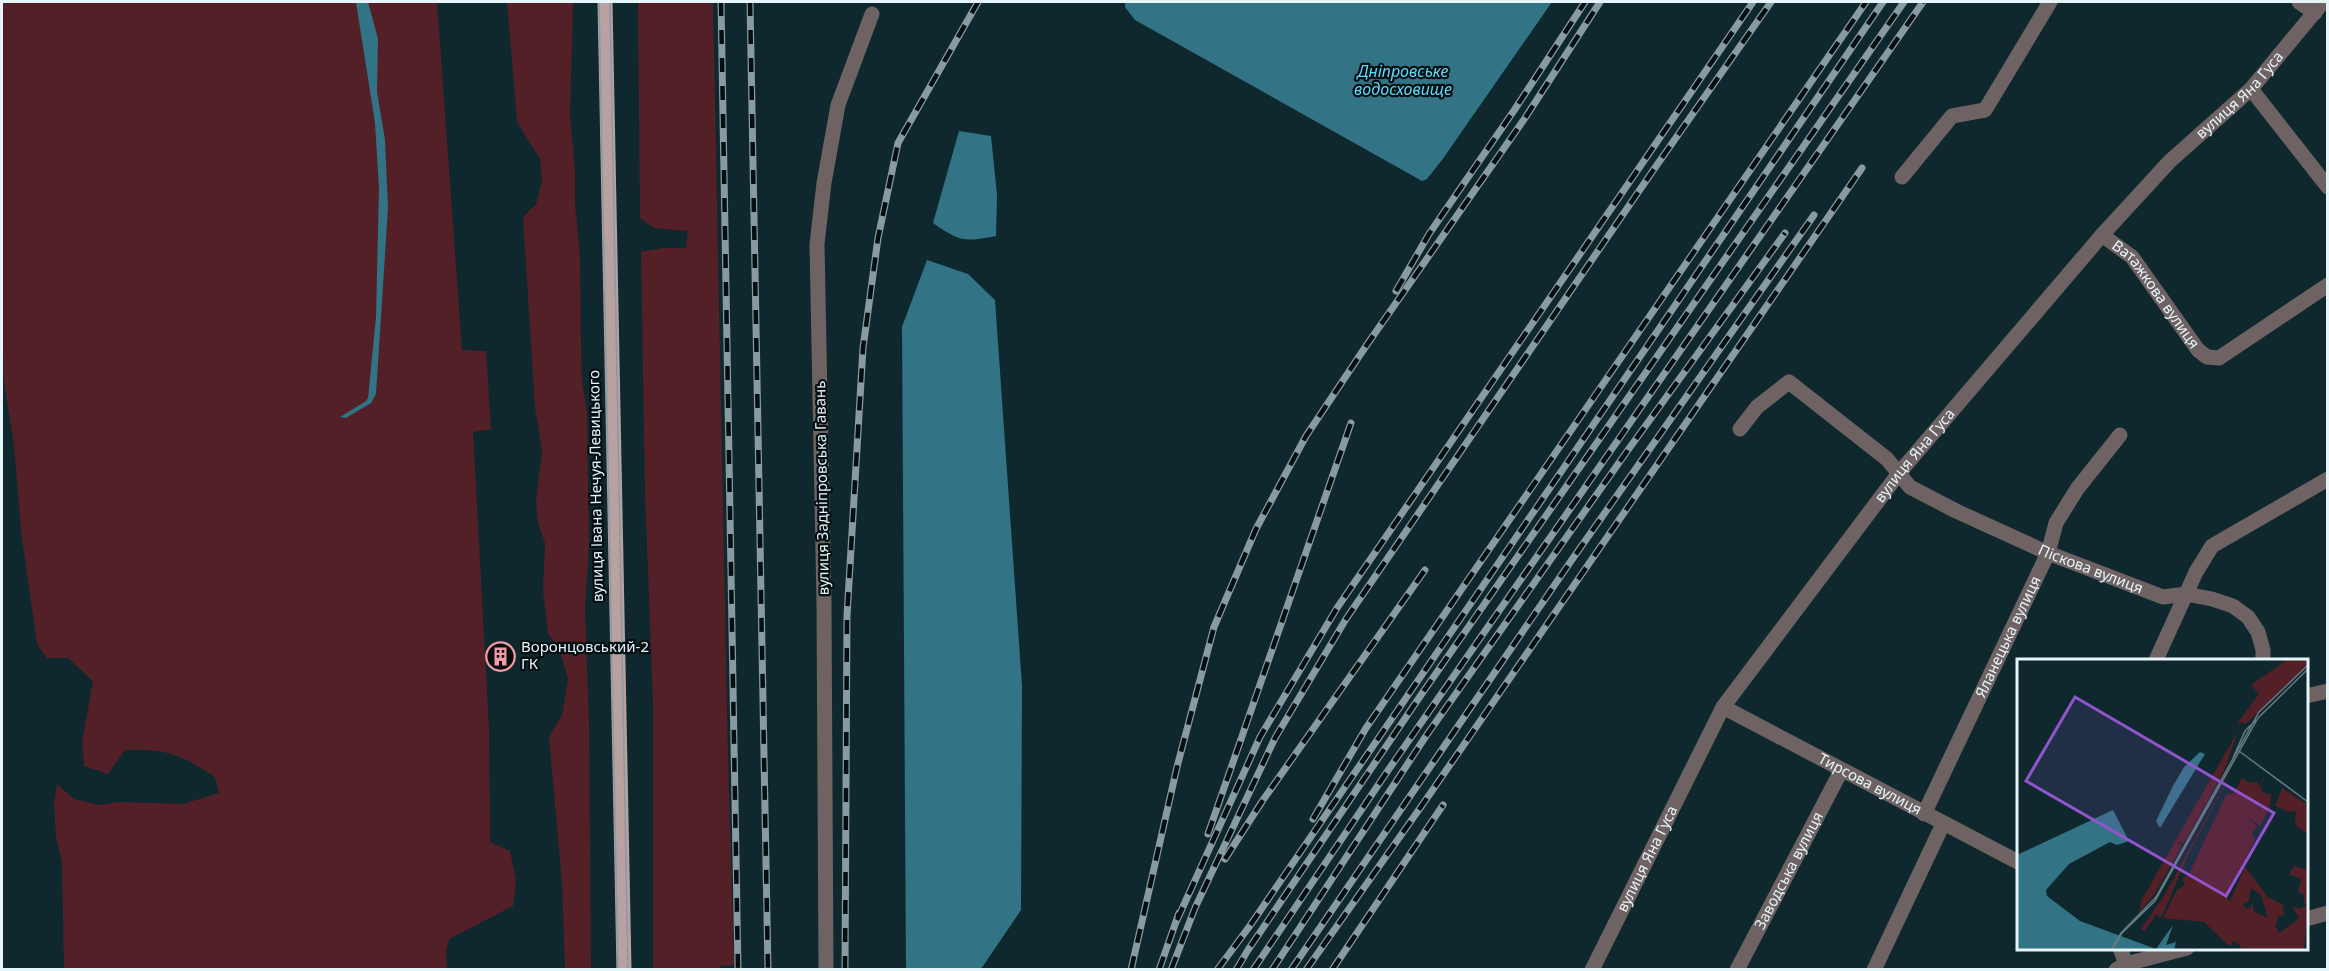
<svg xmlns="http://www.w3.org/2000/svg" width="2329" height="971" viewBox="0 0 2329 971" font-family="'Noto Sans',sans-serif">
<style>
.green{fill:#532028}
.water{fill:#327485}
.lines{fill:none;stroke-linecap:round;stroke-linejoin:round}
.minor{stroke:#6e6263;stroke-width:15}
.major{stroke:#b9a1a2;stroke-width:15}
.tram{stroke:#889ba1;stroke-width:1.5}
.rail-casing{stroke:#889ba1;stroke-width:7}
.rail{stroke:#050f12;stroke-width:4.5;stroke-dasharray:14;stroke-linecap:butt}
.labels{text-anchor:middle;stroke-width:4.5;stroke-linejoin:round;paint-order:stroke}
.street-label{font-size:15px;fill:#e6f5fa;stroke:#050f12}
.poi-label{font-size:15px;fill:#e6f5fa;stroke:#050f12;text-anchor:start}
.water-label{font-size:16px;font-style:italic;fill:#5cdafb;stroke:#050f12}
.inset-road{fill:none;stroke:#647a80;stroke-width:1.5}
.view{fill:#9054cb;fill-opacity:0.15;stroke:#9054cb;stroke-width:3}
.inset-edge{fill:none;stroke:#e6f5fa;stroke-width:3}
</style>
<rect width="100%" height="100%" fill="#0e282e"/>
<path class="green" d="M2 2H437L462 350 486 351 491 429 473 432 489 729 490 842 510 851 516 880 513 906 449 939 446 953 447 969H64L62 862 56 837 54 803 57 784 74 799 99 805 118 802 183 804 219 793 215 777C182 755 165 748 125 750L108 774 84 766 82 742 93 681 68 658H47L37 644 21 531 14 446 4 382 2 322Z
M507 2H573V5L570 115 575 171V204L580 256 581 350 582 381 587 412 589 548 585 607 589 726 591 969H565L562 883 549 737 562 715 568 679 560 651 548 633 543 591 545 543 538 523 536 501 542 451 535 408 523 217 536 204 542 181 540 159 517 122Z
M638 2H713L728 759 734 965 720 966V969H653V704L645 492 641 252 663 248H686L688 231 654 228 640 218Z"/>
<path class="water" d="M356 2H368L378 39 377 92 385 140 388 208 376 394 371 403 346 418 340 417 366 401 368 398 376 317 379 188 375 123Z
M1125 2H1552L1442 160 1427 179 1422 181 1135 20 1125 7Z
M959 131 991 136 997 195 996 236C964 242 960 242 933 223Z
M927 260 968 274 995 300 1022 686 1021 910 981 969H906L902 327Z"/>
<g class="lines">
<g class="minor">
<path d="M2299 2 2315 13"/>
<path d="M2251 89 2328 187"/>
<path d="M1902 177 1952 116 1985 110 2050 2"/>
<path id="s1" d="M2102 235 2132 257 2198 350 2207 357 2219 358 2328 285"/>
<path id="s2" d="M1740 429 1757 407 1789 382 1887 459 1910 487 1956 511 2048 553 2163 597 2186 594 2212 599 2233 606 2248 617 2258 632 2263 650V660"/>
<path d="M2156 660 2196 572 2212 546 2328 479"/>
<path d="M2306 696 2328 691"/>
<path id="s3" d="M1723 707 2018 862"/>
<path id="s4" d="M1924 814 2048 553 2056 523 2077 489 2120 435"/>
<path d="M2306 919 2328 913"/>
<path d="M2120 948 2126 964"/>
<path d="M826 970 824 602 817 244 824 183 838 105 872 14"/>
<path id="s5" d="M1592 970 1723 707 1899 473 2102 235 2170 161 2251 89 2323 2"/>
<path id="s6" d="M1737 970 1841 771"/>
<path d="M1874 970 1943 824"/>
<path d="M2116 970 2126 964 2187 948"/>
</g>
<path class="major" d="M605 2 624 970"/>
<path class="tram" d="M599 2 618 970
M610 2 628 970"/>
<defs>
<path id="rail" d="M721 2 738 970
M750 2 768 970
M1396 291 1429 234 1515 109 1585 2
M1313 819 1366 728 1866 2
M1208 834 1351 423
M1225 859 1263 800 1425 570
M1177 920 1260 737 1337 608 1753 2
M845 970 847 616 863 348 878 238 898 143 978 2
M1131 970 1177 767 1214 627 1256 529 1306 436 1366 346 1525 118 1600 2
M1159 970 1179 913
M1171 970 1195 908 1275 738 1346 619 1652 172 1771 2
M1217 970 1249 927 1883 2
M1236 970 1248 950 1421 695 1904 2
M1253 970 1389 769 1923 2
M1272 970 1426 736 1628 450 1785 233
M1291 970 1571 561 1814 215
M1306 970 1425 801 1862 168
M1332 970 1443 805"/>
</defs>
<use href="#rail" class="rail-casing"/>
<use href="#rail" class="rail"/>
</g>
<defs>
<symbol id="building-ring" viewBox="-11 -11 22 22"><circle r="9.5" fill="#050f12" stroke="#f49aa4" stroke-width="1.5"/><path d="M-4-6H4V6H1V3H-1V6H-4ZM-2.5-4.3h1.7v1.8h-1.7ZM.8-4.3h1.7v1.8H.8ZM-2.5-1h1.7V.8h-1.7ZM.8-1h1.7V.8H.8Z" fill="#f49aa4"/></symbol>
</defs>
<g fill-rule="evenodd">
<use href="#building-ring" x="484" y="640" width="33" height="33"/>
</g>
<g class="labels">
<g class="street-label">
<text dy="5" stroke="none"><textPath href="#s5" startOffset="1096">вулиця Яна Гуса</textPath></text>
<text dy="5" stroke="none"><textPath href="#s1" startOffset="81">Ватажкова вулиця</textPath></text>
<text dy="5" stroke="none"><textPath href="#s5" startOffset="610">вулиця Яна Гуса</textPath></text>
<text transform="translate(596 486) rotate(-91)" y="5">вулиця Івана Нечуя-Левицького</text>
<text transform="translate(822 488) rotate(-91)" y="5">вулиця Задніпровська Гавань</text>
<text dy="5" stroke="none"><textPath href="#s2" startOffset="428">Піскова вулиця</textPath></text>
<text dy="5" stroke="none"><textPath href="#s4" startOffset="196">Яланецька вулиця</textPath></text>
<text dy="5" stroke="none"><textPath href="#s3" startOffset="166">Тирсова вулиця</textPath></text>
<text dy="5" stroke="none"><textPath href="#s5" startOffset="124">вулиця Яна Гуса</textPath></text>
<text dy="5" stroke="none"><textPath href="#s6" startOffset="112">Заводська вулиця</textPath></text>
</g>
<g class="poi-label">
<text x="521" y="652">Воронцовський-2<tspan x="521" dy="17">ГК</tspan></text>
</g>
<g class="water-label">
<text x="1403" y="77">Дніпровське<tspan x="1403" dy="18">водосховище</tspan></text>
</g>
</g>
<g transform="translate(2017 659)">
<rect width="291" height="291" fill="#0e282e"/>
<path d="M271 0H291V6L229 65 221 63 242 35 234 26ZM221 72 208 110 167 184 162 183 165 187 137 236 122 253 124 242ZM220 102 171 196 146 255 142 259 139 255 128 272 124 270 148 235ZM247 114 244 132 254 136 253 148 243 167 230 158 240 167 235 174 238 180 210 240 213 242 228 208 251 238 266 246 267 256 262 257 258 267 263 274 282 259 275 247 282 250 291 246 287 291H223L224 287 215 282V286H211L187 263 146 259 160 231 168 226 165 219 171 217 209 136 217 134 225 119 232 124 240 123 243 129ZM234 229 244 236 251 259 236 252V244L231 250 225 246 232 242ZM265 129 291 146V175L278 166 279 152 272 153 258 147ZM277 207 291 211V245H286L288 236 281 233 284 220 272 215Z" fill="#532028" fill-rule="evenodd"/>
<path d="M183 93 188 95 143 169 139 162 156 127 167 108ZM96 151 112 182 100 186 93 183 52 205 29 231 30 237 63 262 139 290 156 266 149 286 159 283 157 291H0V196Z" fill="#327485"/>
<path class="inset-road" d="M222 92 291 143M216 99 228 72 239 61M94 291 104 274 139 238 242 53 291 6M95 291 105 274 138 242 241 59 291 10"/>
<path class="view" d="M58 38 257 154 209 237 9 122Z"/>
<rect width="291" height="291" class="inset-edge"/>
</g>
<rect width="2329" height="971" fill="none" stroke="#e6f5fa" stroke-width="6"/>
</svg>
